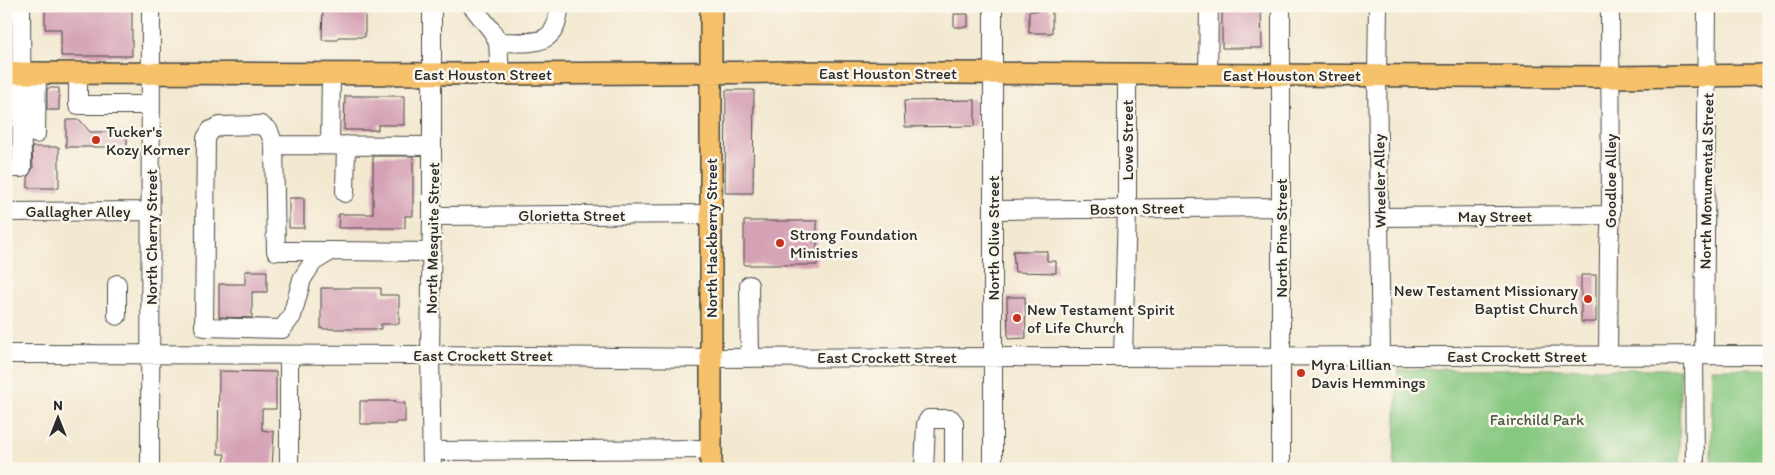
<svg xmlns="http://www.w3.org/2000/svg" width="1775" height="475" viewBox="0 0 1775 475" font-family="Itim,sans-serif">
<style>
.green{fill:#87c880;stroke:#597a56}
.building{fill:#d5a2b5}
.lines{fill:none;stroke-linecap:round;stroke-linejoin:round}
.minor-casing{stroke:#494844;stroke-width:20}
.major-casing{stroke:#494844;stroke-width:24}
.minor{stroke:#fff;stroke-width:18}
.major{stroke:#f5c16b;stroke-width:21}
.poi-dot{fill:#c8321e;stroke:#fbf7ec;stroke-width:2}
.labels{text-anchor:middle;stroke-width:5;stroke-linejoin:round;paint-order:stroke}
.street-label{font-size:16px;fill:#2b2b2b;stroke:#fbf7ec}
.poi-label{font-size:16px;fill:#2b2b2b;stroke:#fbf7ec;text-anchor:start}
.park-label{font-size:16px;fill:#475a44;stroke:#fbf7ec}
</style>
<rect width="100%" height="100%" fill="#fbf7ec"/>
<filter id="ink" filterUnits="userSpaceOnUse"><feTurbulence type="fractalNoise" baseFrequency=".02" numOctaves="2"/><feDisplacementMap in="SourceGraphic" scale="10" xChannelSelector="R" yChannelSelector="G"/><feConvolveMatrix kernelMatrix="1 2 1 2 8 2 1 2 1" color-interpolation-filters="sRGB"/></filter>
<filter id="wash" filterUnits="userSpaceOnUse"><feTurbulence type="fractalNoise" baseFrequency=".0096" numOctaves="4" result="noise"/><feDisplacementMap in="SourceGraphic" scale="20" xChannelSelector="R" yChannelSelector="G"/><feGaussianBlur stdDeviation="1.12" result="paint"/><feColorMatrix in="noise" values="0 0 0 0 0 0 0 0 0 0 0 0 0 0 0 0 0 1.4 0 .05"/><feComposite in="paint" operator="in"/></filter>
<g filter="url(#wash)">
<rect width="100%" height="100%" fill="#f3e9d1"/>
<path class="green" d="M1398 369H1680L1679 469H1394Z
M1712 369H1769V469H1711Z"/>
<g id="blocks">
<path class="building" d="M45 6H132V56H61V29H45Z
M323 6H365V37H338V40H322Z
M1038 6H1049V11H1052V33H1029V11H1038Z
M1222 6H1261L1262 48H1222Z
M954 14H968V27H954Z
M47 88H59V110H47Z
M726 90H754L753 193H725Z
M345 96H404V125H378V130H344Z
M975 100V126L905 127 904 101Z
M66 120H80L90 132H127V147H66Z
M32 147H59V188H28V176L33 168Z
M373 156H413V216H405V228H338L339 214H373Z
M289 198H304V228H289Z
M744 221H817V265H744Z
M1013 251H1047V261H1056V273L1015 272Z
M245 271H267V292H252V318L219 317V284H245Z
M1581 275H1596V322H1581Z
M321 288H381V295H399V324H381V329H321Z
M1007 297H1025L1026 338 1008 339Z
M219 371 276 372V409H262V430L274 432 272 469H224L225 454H218Z
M360 401H396V403H405V422H396V424H360Z"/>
</g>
</g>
<g filter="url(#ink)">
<use href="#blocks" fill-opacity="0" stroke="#494844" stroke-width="1"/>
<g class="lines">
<defs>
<path id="minor" d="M472 6 492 31 498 42 500 74
M1378 6 1377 76 1381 356
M498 42C531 42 558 49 559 6
M78 73V105H151
M1208 75 1209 6
M36 134 37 73
M274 145 432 146
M330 145 331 74
M6 168H22L21 6
M345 193 346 145
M993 210 1281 207
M6 212 151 211
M432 216 711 214
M1380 217 1611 215
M331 251H276L274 145 269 131 261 125 220 126 211 130 206 138 204 327 282 329 292 316 302 279 313 262 331 251 432 252
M117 284V316
M749 285 750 358
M6 354 430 355 711 358 1769 355
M1608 355 1609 248 1611 215 1610 6
M1694 355 1695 469
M1704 355 1707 6
M1123 357 1127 208V74
M433 451 711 449
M150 469 151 6
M289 469V355
M432 469 430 355 432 216V6
M924 469 926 424 929 419H951L954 423V469
M993 469V6
M1281 469V6"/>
<path id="major" d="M711 6V469
M6 73 500 74 792 72 1610 77 1769 75"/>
</defs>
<use href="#minor" class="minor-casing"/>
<use href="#major" class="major-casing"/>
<use href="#minor" class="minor"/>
<use href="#major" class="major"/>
</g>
</g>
<g class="poi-dot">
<circle cx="96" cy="140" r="5"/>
<circle cx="780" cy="243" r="5"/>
<circle cx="1588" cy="299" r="5"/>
<circle cx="1017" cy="318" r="5"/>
<circle cx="1301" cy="373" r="5"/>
</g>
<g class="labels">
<g class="street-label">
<text x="888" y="79">East Houston Street</text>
<text x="483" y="80">East Houston Street</text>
<text x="1292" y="81">East Houston Street</text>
<text transform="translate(1127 140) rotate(-90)" y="6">Lowe Street</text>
<text transform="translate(1379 181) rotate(-91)" y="6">Wheeler Alley</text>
<text transform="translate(1610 181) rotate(-90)" y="6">Goodloe Alley</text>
<text transform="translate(1706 181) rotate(-89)" y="6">North Monumental Street</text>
<text transform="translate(1137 208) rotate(-1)" y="6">Boston Street</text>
<text x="78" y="217">Gallagher Alley</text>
<text x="572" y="221">Glorietta Street</text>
<text x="1495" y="222">May Street</text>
<text transform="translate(151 237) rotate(-90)" y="6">North Cherry Street</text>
<text transform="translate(432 238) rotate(-89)" y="6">North Mesquite Street</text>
<text transform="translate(711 238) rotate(-90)" y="6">North Hackberry Street</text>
<text transform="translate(993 238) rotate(-90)" y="6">North Olive Street</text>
<text transform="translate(1281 238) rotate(-90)" y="6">North Pine Street</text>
<text x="483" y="361">East Crockett Street</text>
<text x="1517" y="362">East Crockett Street</text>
<text x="887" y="363">East Crockett Street</text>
</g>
<g class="poi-label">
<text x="106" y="137">Tucker's<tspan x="106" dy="18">Kozy Korner</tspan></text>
<text x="790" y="240">Strong Foundation<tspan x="790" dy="18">Ministries</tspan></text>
<text x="1578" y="296" text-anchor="end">New Testament Missionary<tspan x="1578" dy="18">Baptist Church</tspan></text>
<text x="1027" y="315">New Testament Spirit<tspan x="1027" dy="18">of Life Church</tspan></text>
<text x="1311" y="370">Myra Lillian<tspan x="1311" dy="18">Davis Hemmings</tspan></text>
</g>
<g class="park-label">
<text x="1537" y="425">Fairchild Park</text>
</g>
</g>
<rect width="1775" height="475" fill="none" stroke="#fbf7ec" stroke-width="25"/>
<g transform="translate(58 418)" stroke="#fbf7ec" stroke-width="4" paint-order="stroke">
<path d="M0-4L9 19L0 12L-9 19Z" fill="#2b2b2b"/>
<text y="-8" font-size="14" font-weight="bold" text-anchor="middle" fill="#2b2b2b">N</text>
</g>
</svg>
